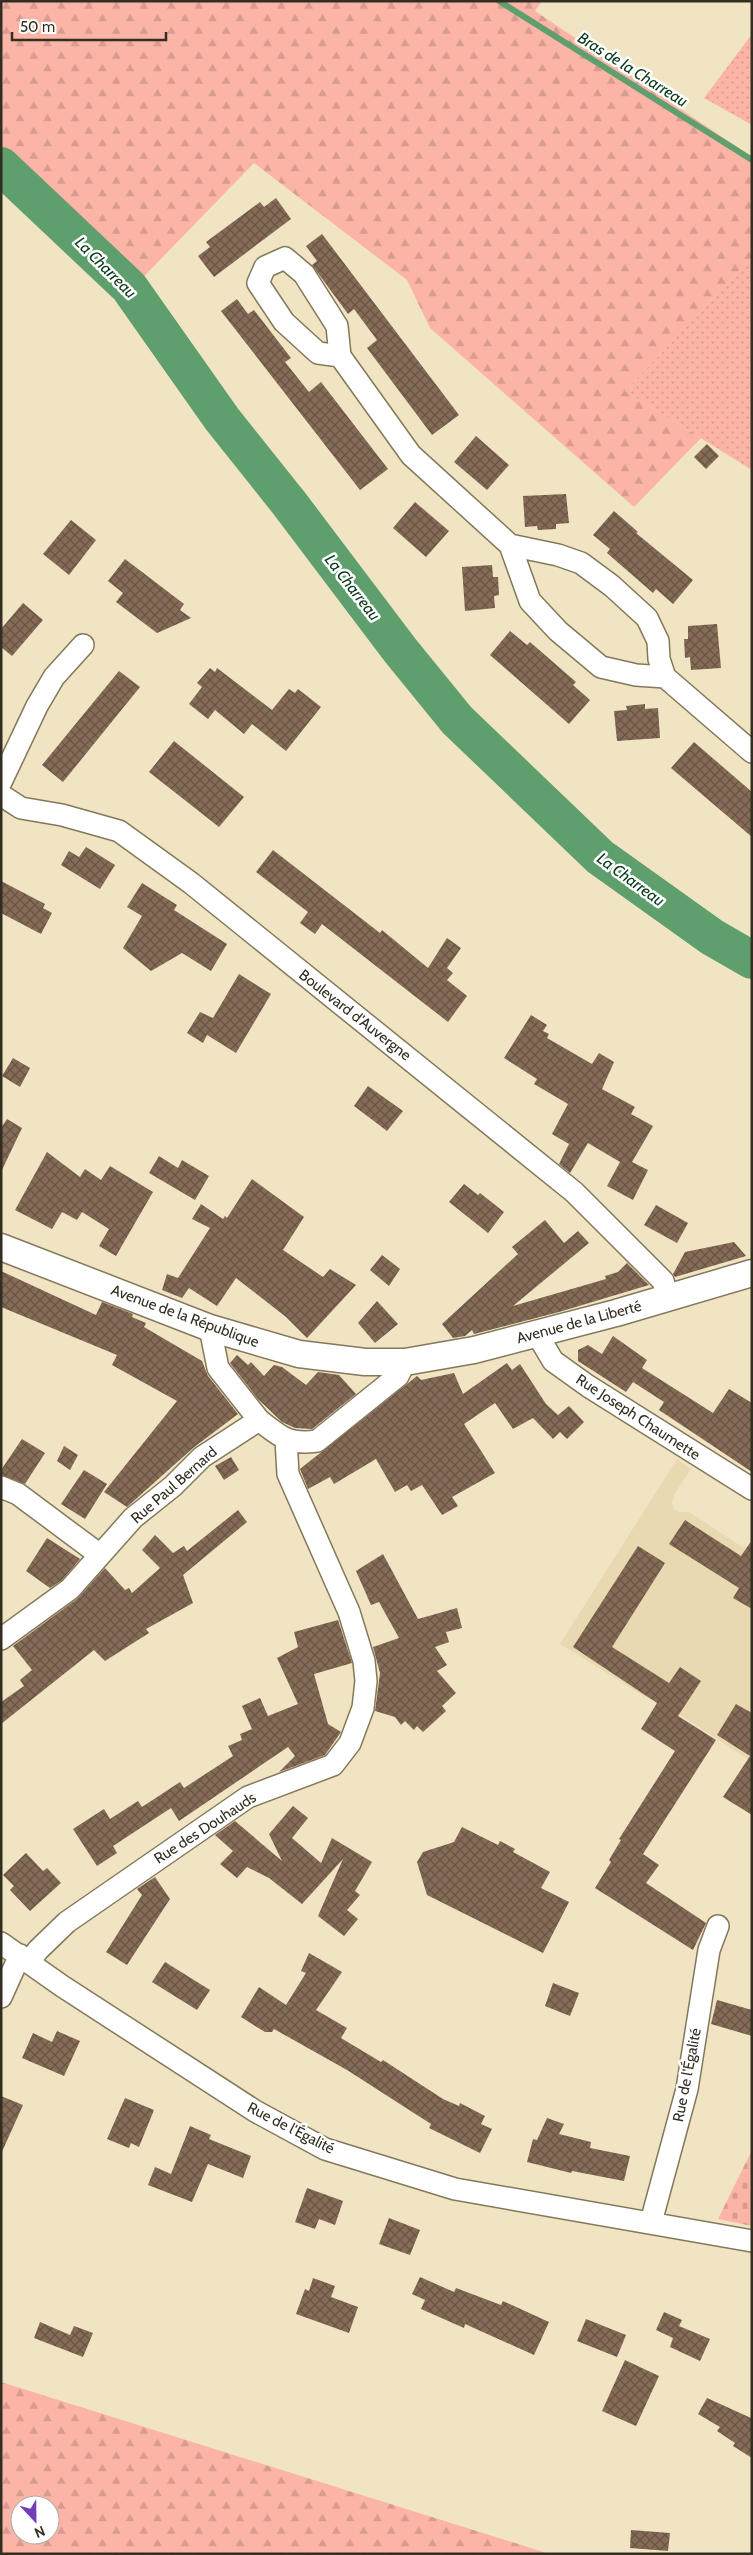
<svg xmlns="http://www.w3.org/2000/svg" width="753" height="2555" viewBox="0 0 753 2555" font-family="Cabin,sans-serif">
<style>
.built{fill:#e8d9b1}
.grass{fill:url(#grass-dots)}
.forest{fill:url(#forest-firs);fill-rule:evenodd}
.cemetery{fill:url(#cemetery-stones)}
.lines{fill:none;stroke-linecap:round;stroke-linejoin:round}
.stream{stroke:#5f9e6d;stroke-width:6}
.river{stroke:#5f9e6d;stroke-width:38}
.building{fill:url(#building-cross-hatch)}
.minor-casing{stroke:#83785a;stroke-width:24}
.major-casing{stroke:#83785a;stroke-width:29}
.minor{stroke:#fff;stroke-width:21}
.major{stroke:#fff;stroke-width:26}
.labels{text-anchor:middle;stroke-width:5;stroke-linejoin:round;paint-order:stroke}
.street-label{font-size:15px;fill:#322e21;stroke:#fff}
.water-label{font-size:16px;font-style:italic;fill:#093a1a;stroke:#fff}
</style>
<defs>
<pattern id="grass-dots" width="8" height="8" patternUnits="userSpaceOnUse" patternTransform="scale(1.25)"><rect width="8" height="8" fill="#fcb4a7"/><path d="M2 2h.1M6 6h.1" fill="none" stroke="#d89b8f" stroke-width="1.8" stroke-linecap="round"/></pattern>
<pattern id="forest-firs" width="22" height="20" patternUnits="userSpaceOnUse" patternTransform="scale(1.25)"><rect width="22" height="20" fill="#fcb4a7"/><path d="M5 1l3.5 6h-7zM16 11l3.5 6h-7z" fill="#d89b8f"/></pattern>
<pattern id="cemetery-stones" width="16" height="16" patternUnits="userSpaceOnUse" patternTransform="scale(1.25)"><rect width="16" height="16" fill="#fcb4a7"/><path d="M2 7V4a2 2 0 0 1 4 0v3zM10 15v-3a2 2 0 0 1 4 0v3z" fill="#d89b8f"/></pattern>
<pattern id="building-cross-hatch" width="8" height="8" patternUnits="userSpaceOnUse" patternTransform="scale(1.25)"><rect width="8" height="8" fill="#866c57"/><path d="M0 0l8 8M0 8l8-8" fill="none" stroke="#685444"/></pattern>
</defs>
<rect width="100%" height="100%" fill="#f0e4c3"/>
<path class="built" d="M677 1459 691 1469 675 1493 672 1503 674 1509 679 1512H689L744 1548 752 1543V1762L665 1705 647 1698 560 1644Z"/>
<path class="grass" d="M752 34V125L704 98Z
M752 257V470L625 391Z"/>
<path class="forest" d="M1 1H542L535 11 752 157V257L625 391 701 438 634 507 430 328 407 280 254 163 123 298 1 188Z
M1 2382 550 2554H1ZM20 2505H50V2535H20Z"/>
<path class="cemetery" d="M752 2150V2226L718 2219Z"/>
<g class="lines">
<path class="stream" d="M499 1 752 160"/>
<path class="river" d="M1 166 129 287 222 419 289 503 400 650 457 720 600 857 712 937 752 960"/>
</g>
<path class="building" d="M276 198 291 219 214 277 198 256 210 247 206 242 260 202 264 207Z
M322 234 459 415 432 435 367 348 377 340 354 309 348 314 312 265 317 261 306 246Z
M237 299 248 314 254 310 291 358 285 362 309 392 321 382 388 469 360 490 221 311Z
M476 436 509 465 487 490 454 462Z
M707 444 719 456 706 469 694 457Z
M566 494 569 523 556 524V529L538 530 537 526 525 527 523 496Z
M415 502 449 531 426 557 393 528Z
M614 511 638 532 636 533 693 580 673 604 656 589 653 593 607 553 610 549 593 535Z
M71 520 96 540 69 575 43 554Z
M125 559 184 604 180 610 191 618 157 633 116 602 123 593 108 581Z
M492 565 493 577H498L499 595 494 596 495 608 465 611 462 567Z
M23 603 43 620 12 656 1 647V629Z
M717 624 721 668 691 670 690 657 685 658 684 639H688V626Z
M510 631 527 645 530 642 576 682 573 685 590 700 569 724 490 655Z
M210 668 215 672 217 668 272 710 289 689 295 693 298 689 321 707 286 751 252 724 244 734 215 710 208 719 189 704 202 687 197 683Z
M119 671 140 687 63 782 42 765Z
M645 704V709L658 708 660 738 617 741 614 711 627 710 626 706Z
M174 741 244 797 219 827 149 772Z
M694 742 752 792V837L671 768Z
M86 847 115 865 100 889 61 865 69 851 79 857Z
M273 850 380 933 382 930 428 968 447 938 461 948 447 968 453 973 447 980 467 996 448 1022 322 924 315 934 300 923 308 912 256 872Z
M1 881 45 904 43 908 52 913 41 934 1 913Z
M142 883 177 905 174 910 227 944 211 971 182 953 151 971 123 948 142 916 127 907Z
M239 974 271 994 236 1053 207 1035 203 1043 187 1033 200 1012 213 1018Z
M531 1015 547 1025 543 1031 549 1034 547 1038 592 1064 599 1053 614 1062 602 1089 635 1107 631 1114 653 1126 632 1162 648 1170 633 1200 607 1186 620 1162 588 1143 570 1173 559 1164 569 1144 552 1134 568 1104 534 1084 537 1079 504 1058Z
M13 1058 30 1068 20 1087 2 1076Z
M368 1086 403 1111 387 1131 354 1106Z
M7 1119 22 1128 1 1172V1128Z
M47 1152 80 1177 85 1169 101 1180 110 1166 153 1192 116 1256 99 1246 109 1229 82 1212 77 1220 62 1212 52 1229 15 1210Z
M159 1156 178 1168 182 1160 209 1176 195 1200 149 1173Z
M252 1179 304 1217 283 1250 323 1277 330 1269 356 1285 307 1338 286 1317 236 1278 217 1306 189 1288 182 1298 162 1290 167 1274 178 1278 210 1228 192 1219 201 1204 223 1219 225 1216 227 1218Z
M464 1184 478 1195 480 1193 504 1212 488 1233 449 1202Z
M656 1205 688 1223 677 1243 644 1225Z
M545 1220 564 1243 578 1231 589 1243 513 1306 606 1279 605 1276 618 1272 627 1263 649 1285 559 1312 474 1334 472 1330 465 1336 453 1338 442 1324 518 1254 512 1247Z
M734 1242 746 1256 675 1277 673 1274 685 1252Z
M382 1255 400 1269 389 1286 370 1270Z
M1 1271 96 1315 102 1302 133 1314 132 1317 146 1323 144 1327 202 1361 208 1376 238 1414 193 1448 127 1507 104 1492 177 1401 112 1365 117 1355 1 1307Z
M377 1301 398 1324 375 1343 358 1323Z
M613 1336 647 1360 642 1368 713 1413 729 1389 752 1403V1472L659 1410 664 1402 633 1382 626 1392 578 1361V1350L588 1345 602 1354Z
M237 1355 248 1365 251 1362 264 1376 274 1365 282 1367 306 1385 318 1372 339 1375 356 1394 312 1429 295 1428 282 1422 258 1399 230 1363Z
M507 1363 512 1370 520 1364 546 1404 558 1415 569 1406 584 1422 567 1439 560 1432 553 1439 533 1418 513 1429 495 1403 464 1424 495 1473 452 1497 458 1506 442 1515 422 1485 411 1491 407 1485 395 1492 376 1459 334 1484 330 1477 308 1489 300 1469 417 1376 421 1380 454 1373 463 1394Z
M22 1439 45 1453 25 1484 1 1475V1470Z
M64 1446 78 1455 70 1470 57 1461Z
M231 1457 239 1470 224 1480 215 1466Z
M84 1470 107 1484 85 1519 61 1504Z
M238 1510 247 1522 183 1575 193 1603 146 1629 149 1633 105 1661 94 1650 1 1724V1702L24 1686 20 1680 32 1670 13 1646 77 1599 105 1568 125 1590 129 1588 132 1593 160 1568 142 1550 155 1535 173 1553 184 1546 187 1551Z
M685 1520 741 1556 752 1540V1609L733 1598 739 1588 669 1544Z
M47 1538 80 1559 62 1580 50 1588 26 1571Z
M638 1546 665 1563 612 1647 669 1683 680 1667 701 1681 678 1716 716 1740 643 1854 659 1865 646 1883 706 1923 693 1950 595 1888 611 1862 609 1860 621 1840 619 1839 675 1751 641 1729 657 1703 573 1647Z
M383 1554 418 1619 457 1608 462 1628 446 1632 449 1642 435 1647 447 1665 437 1671 456 1693 442 1706 446 1711 423 1732 417 1726 414 1730 405 1721 401 1725 395 1717 375 1711 380 1673 373 1647 399 1638 379 1602 371 1605 356 1571Z
M338 1620 352 1663 314 1674 328 1724 341 1732 325 1755 279 1772 295 1756 288 1747 179 1821 171 1808 113 1846 117 1853 97 1866 73 1829 104 1809 110 1819 138 1801 142 1807 180 1782 184 1788 233 1756 228 1746 242 1740 240 1734 252 1729 242 1706 260 1698 268 1716 298 1704 277 1658 298 1647 294 1632Z
M736 1704 752 1713V1815L723 1797 750 1756 717 1735Z
M293 1806 308 1818 292 1838 321 1863 332 1838 372 1862 355 1891 360 1895 347 1910 358 1919 344 1936 318 1916 343 1859 302 1904 269 1878 247 1867 237 1878 220 1864 233 1851 215 1835 235 1821 282 1861 269 1834Z
M462 1827 498 1845 500 1841 515 1849 513 1852 550 1872 541 1888 569 1902 543 1953 427 1895 417 1862 423 1852 454 1842Z
M26 1853 43 1871 47 1868 61 1883 30 1911 10 1890 14 1886 3 1875Z
M155 1877 170 1899 127 1965 106 1952 142 1895 137 1889Z
M309 1953 342 1972 316 2010 347 2028 341 2038 381 2062 383 2060 443 2099 459 2106 460 2103 485 2116 481 2124 492 2129 480 2153 429 2128 431 2124 347 2070 274 2029 272 2032H265L241 2017 259 1987 286 2005 306 1973 301 1971Z
M165 1962 210 1990 197 2010 152 1982Z
M553 1983 579 1993 570 2016 545 2006Z
M717 2000 752 2010V2036L711 2024Z
M57 2031 80 2041 64 2076 22 2058 33 2033 52 2042Z
M1 2096 23 2105 1 2154Z
M125 2098 154 2110 139 2147 131 2143 129 2148 107 2139Z
M547 2118 564 2124 559 2134 591 2142 590 2148 630 2156 624 2181 572 2171 571 2173 527 2162 533 2139 537 2140Z
M190 2126 211 2135 209 2139 251 2156 243 2178 208 2164 192 2202 148 2185 155 2167 171 2174Z
M307 2188 343 2201 335 2225 319 2219 315 2229 295 2222Z
M389 2218 420 2230 410 2255 379 2244Z
M420 2277 454 2292 456 2288 501 2305 503 2301 549 2322 534 2355 465 2324 464 2328 421 2309 425 2300 412 2294Z
M313 2278 335 2286 331 2297 358 2307 349 2333 296 2314 305 2289 309 2291Z
M664 2312 682 2320 679 2326 710 2339 700 2361 670 2347 673 2338 656 2330Z
M586 2319 626 2335 617 2357 577 2341Z
M40 2322 70 2335 74 2326 93 2333 83 2357 34 2338Z
M625 2360 659 2376 636 2426 602 2411Z
M707 2398 751 2418 752 2417V2458L733 2446 735 2443 717 2431 720 2427 698 2414Z
M631 2530 670 2533 668 2551 630 2548Z"/>
<g class="lines">
<defs>
<path id="minor" d="M340 356 318 353 284 322 258 283 265 267 285 258 304 274 337 326 340 356 411 455 510 545 530 601 558 631 601 667 636 675 665 677 752 752
M510 545 558 555 581 563 612 586 647 618 658 641 659 659 665 677
M1 782 37 706 54 677 83 645
M1 795 21 808 62 815 119 831 191 883 574 1192 663 1281 668 1298
M210 1328 218 1368 259 1420
M537 1334 553 1361 588 1386 752 1489
M1 1487 18 1494 100 1555
M1 1639 70 1589 133 1518 173 1486 202 1457 259 1420C281 1437 288 1445 317 1441L398 1376 405 1362
M1 1943 62 1986 255 2111 325 2149 455 2189 752 2241
M29 1962 38 1950 67 1922 248 1797 333 1765 350 1743 363 1708 366 1681 364 1661 349 1612 288 1474 286 1440
M1 1997 20 1955
M651 2222 687 2089 709 1950 718 1926"/>
<path id="major" d="M1 1247 210 1328 299 1354 365 1362H405L474 1350 616 1313 752 1273"/>
</defs>
<use href="#minor" class="minor-casing"/>
<use href="#major" class="major-casing"/>
<use href="#minor" class="minor"/>
<use href="#major" class="major"/>
</g>
<g class="labels">
<g class="street-label">
<text transform="translate(355 1015) rotate(38)" y="5">Boulevard d'Auvergne</text>
<text transform="translate(185 1316) rotate(20)" y="5">Avenue de la République</text>
<text transform="translate(579 1322) rotate(-15)" y="5">Avenue de la Liberté</text>
<text transform="translate(638 1417) rotate(33)" y="5">Rue Joseph Chaumette</text>
<text transform="translate(174 1485) rotate(-41)" y="5">Rue Paul Bernard</text>
<text transform="translate(205 1828) rotate(-33)" y="5">Rue des Douhauds</text>
<text transform="translate(687 2075) rotate(-79)" y="5">Rue de l'Égalité</text>
<text transform="translate(291 2128) rotate(27)" y="5">Rue de l'Égalité</text>
</g>
<g class="water-label">
<text transform="translate(633 69) rotate(32)" y="6">Bras de la Charreau</text>
<text transform="translate(106 267) rotate(45)" y="6">La Charreau</text>
<text transform="translate(353 587) rotate(52)" y="6">La Charreau</text>
<text transform="translate(631 879) rotate(36)" y="6">La Charreau</text>
</g>
</g>
<rect width="753" height="2555" fill="none" stroke="#322e21" stroke-width="5"/>
<g transform="translate(35 2520) rotate(158)"><circle r="24" fill="#ffffff" stroke="#adaba6"/>
<path d="M0-4L9 19L0 12L-9 19Z" fill="#723eb5"/>
<text y="-8" font-size="14" font-weight="bold" text-anchor="middle" fill="#322e21">N</text>
</g>
<path d="M12 32v8h154v-8" fill="none" stroke="#322e21" stroke-width="2.5"/>
<text x="20" y="32" font-size="15" fill="#322e21" stroke="#ffffff" stroke-width="4" paint-order="stroke">50 m</text>
</svg>
